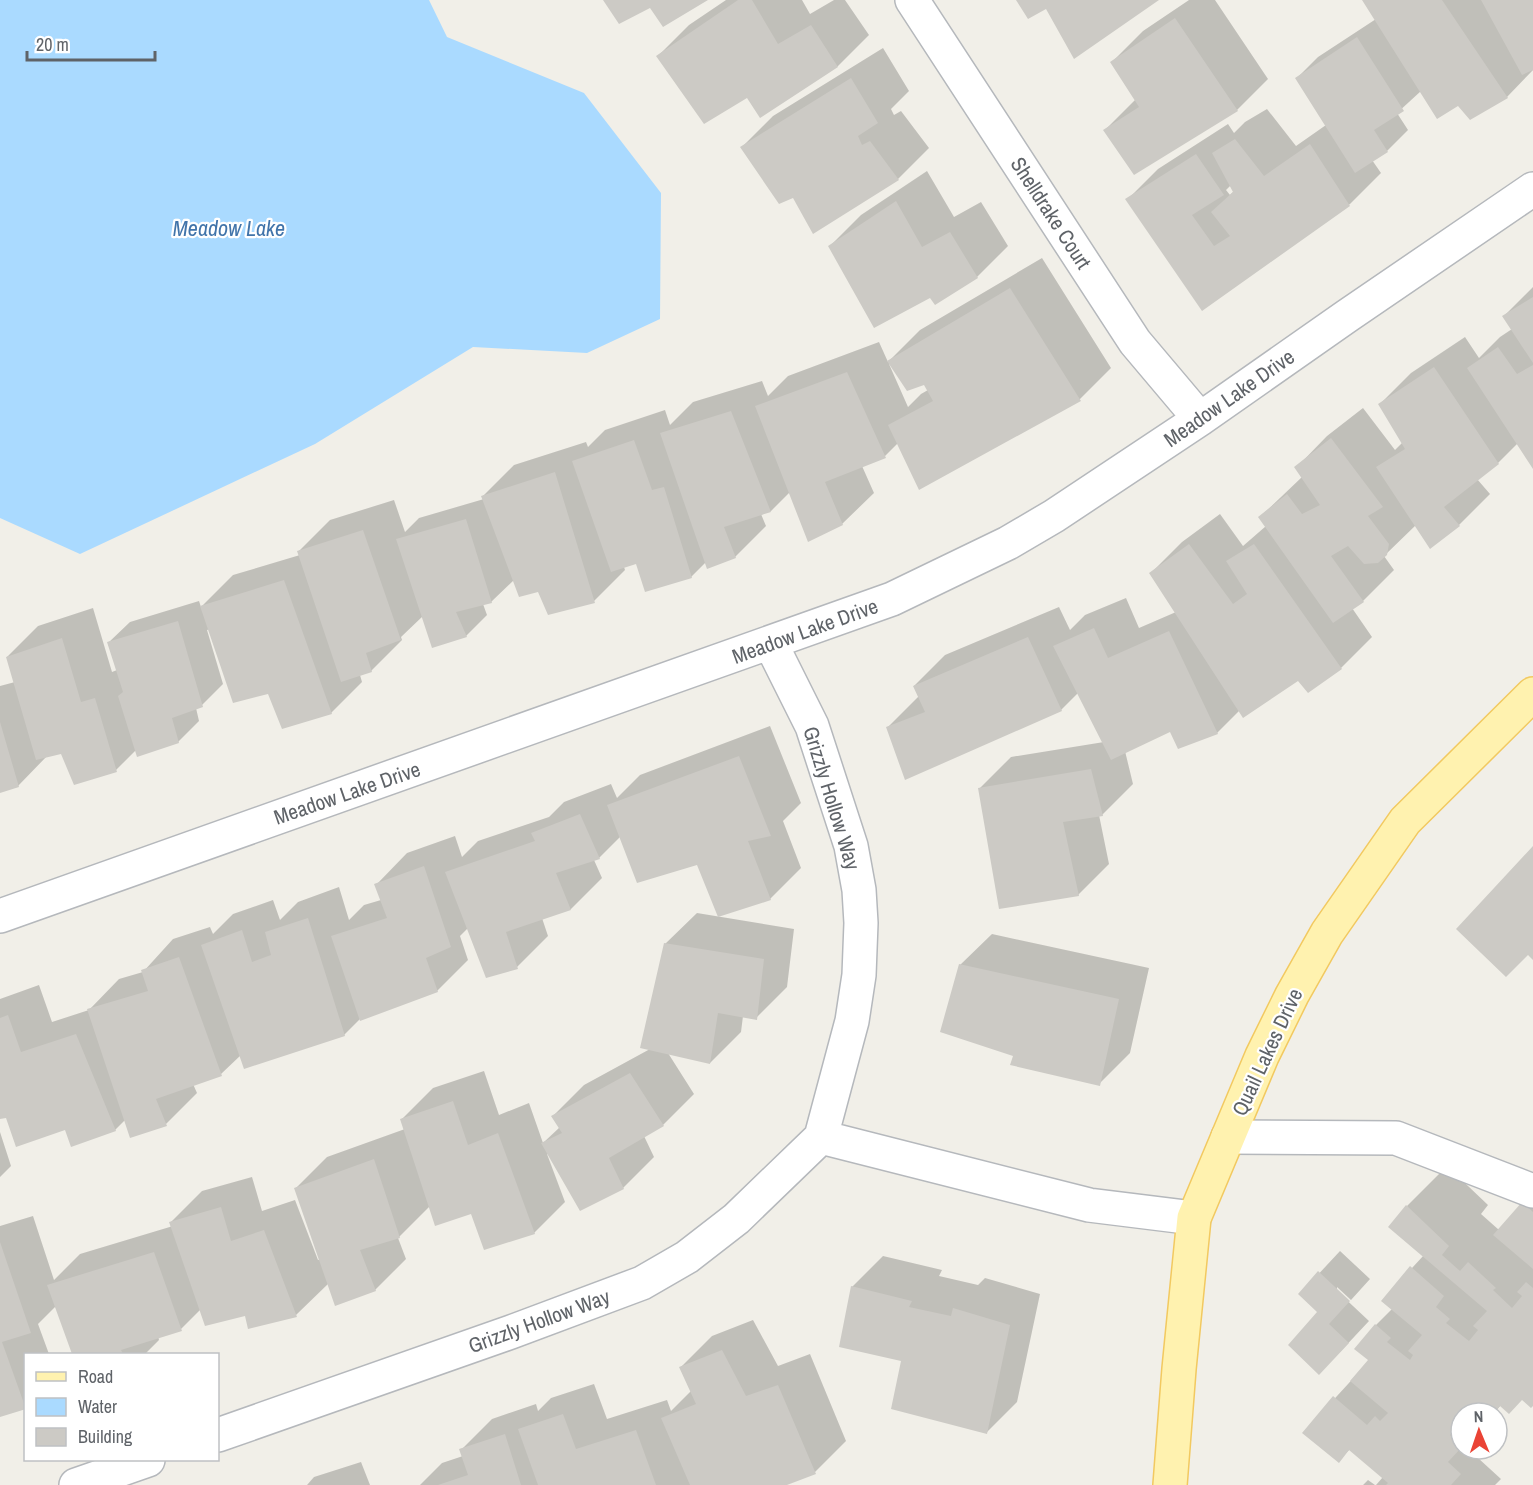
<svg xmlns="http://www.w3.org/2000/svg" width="1533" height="1485" font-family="'Archivo Narrow',sans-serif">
  <rect width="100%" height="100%" fill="#f1efe8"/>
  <path fill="#aadaff" d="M 0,0 L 429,0 L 447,37 L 584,93 L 661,193 L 660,319 L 587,353 L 473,347 L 315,444 L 80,554 L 0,518 Z"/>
  <path fill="#0003" fill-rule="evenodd" d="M 726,0 L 802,0 L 810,14 L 834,0 L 845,0 L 869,35 L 838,66 L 761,115 L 748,96 L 658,56 L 689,25 Z
    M 1189,0 L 1215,0 L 1268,79 L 1237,110 L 1105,130 L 1136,99 L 1112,62 L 1143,31 Z
    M 1364,0 L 1533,0 L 1533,70 L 1507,97 L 1458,104 L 1421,91 L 1397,113 L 1408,130 L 1387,151 L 1372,160 L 1381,173 L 1350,204 L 1203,309 L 1127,200 L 1158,169 L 1228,124 L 1234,133 L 1245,122 L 1267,109 L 1296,146 L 1326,125 L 1297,78 L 1318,57 L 1376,19 ZM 1231,185 L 1234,191 L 1230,195 L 1226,190 Z
    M 883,48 L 909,91 L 891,109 L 894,115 L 901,111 L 929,148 L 898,179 L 814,232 L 793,196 L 742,147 L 773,116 Z
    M 927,171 L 954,217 L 981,202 L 1008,246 L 977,277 L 931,296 L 830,246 L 861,215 Z
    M 1042,258 L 1111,368 L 1080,399 L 920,488 L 898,443 L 885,456 L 862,466 L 874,493 L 842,524 L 790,492 L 771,511 L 761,514 L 766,526 L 735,557 L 706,562 L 691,577 L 637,563 L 624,567 L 625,570 L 594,601 L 539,590 L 514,580 L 491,602 L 483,604 L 487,615 L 466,636 L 423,616 L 401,637 L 402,640 L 371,671 L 360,675 L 362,682 L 331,713 L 269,692 L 210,629 L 207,630 L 223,684 L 202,705 L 196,708 L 199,721 L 178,742 L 136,750 L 116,770 L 62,752 L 48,755 L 18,786 L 0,791 L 0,686 L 15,682 L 7,657 L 38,626 L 93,608 L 112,672 L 117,670 L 108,643 L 130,622 L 199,601 L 201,607 L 233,575 L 300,555 L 299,551 L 330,520 L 394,500 L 405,532 L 419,518 L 484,499 L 483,496 L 514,465 L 586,442 L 588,447 L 605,430 L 665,410 L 670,425 L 693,402 L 762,381 L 768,396 L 788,376 L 879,342 L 888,362 L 920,330 ZM 889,364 L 925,383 L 928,390 L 921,394 L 908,407 Z
    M 1533,287 L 1533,466 L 1518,443 L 1498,463 L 1477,479 L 1490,494 L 1459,525 L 1430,547 L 1416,525 L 1384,556 L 1394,570 L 1363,601 L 1352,608 L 1372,637 L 1341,668 L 1298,679 L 1240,710 L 1217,733 L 1171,730 L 1125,751 L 1133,784 L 1102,815 L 1099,815 L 1109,864 L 1078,895 L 980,788 L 1011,757 L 1104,742 L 1078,693 L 1061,710 L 887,728 L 919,696 L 914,686 L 945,655 L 1059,607 L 1070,630 L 1085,615 L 1126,598 L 1139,628 L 1176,612 L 1151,573 L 1182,542 L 1220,514 L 1243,546 L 1266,526 L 1260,517 L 1302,477 L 1296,468 L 1327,436 L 1363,408 L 1395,450 L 1403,442 L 1380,404 L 1411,373 L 1465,337 L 1479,358 L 1500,337 L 1512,329 L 1504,316 Z
    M 770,726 L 801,803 L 783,821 L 801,868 L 770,899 L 698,863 L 621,836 L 599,858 L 594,860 L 602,878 L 571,909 L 542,918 L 548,936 L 517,967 L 468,928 L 460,936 L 468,960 L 437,991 L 360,1019 L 344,1035 L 241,1055 L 221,1074 L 193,1084 L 197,1093 L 166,1124 L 126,1119 L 115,1130 L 65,1128 L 6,1116 L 0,1118 L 0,999 L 39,985 L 52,1022 L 89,1010 L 119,979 L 143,972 L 173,939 L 210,927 L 213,934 L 233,914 L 273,900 L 280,920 L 298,902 L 339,887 L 349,920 L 364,905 L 381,900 L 376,885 L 407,853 L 455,836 L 462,857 L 478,841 L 549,817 L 564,802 L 611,784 L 617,798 L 640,775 Z
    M 697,913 L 794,929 L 787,987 L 756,1018 L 743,1016 L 741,1032 L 710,1063 L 668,1053 L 694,1094 L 663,1125 L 644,1136 L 654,1157 L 623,1188 L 547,1154 L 565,1202 L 534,1233 L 472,1212 L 430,1206 L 398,1238 L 406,1259 L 375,1290 L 329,1283 L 296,1315 L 246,1314 L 201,1309 L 181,1329 L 158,1336 L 159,1340 L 145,1354 L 74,1354 L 56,1306 L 38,1324 L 49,1354 L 26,1354 L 26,1408 L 0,1416 L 0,1226 L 33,1216 L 54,1280 L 80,1254 L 173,1226 L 171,1222 L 202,1191 L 252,1177 L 262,1211 L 295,1200 L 318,1260 L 321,1259 L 296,1188 L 327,1157 L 405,1129 L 402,1119 L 433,1088 L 484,1071 L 499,1115 L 529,1103 L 543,1143 L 560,1127 L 553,1116 L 584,1085 L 650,1049 L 665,944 Z
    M 992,934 L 1149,968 L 1130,1053 L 1099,1084 L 1015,1055 L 960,965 Z
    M 0,1132 L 11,1166 L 0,1177 Z
    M 1447,1166 L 1488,1205 L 1481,1214 L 1499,1230 L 1533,1193 L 1533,1404 L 1522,1399 L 1501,1405 L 1494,1413 L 1461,1413 L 1461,1449 L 1485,1449 L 1478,1458 L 1501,1479 L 1495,1485 L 1376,1485 L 1383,1477 L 1350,1449 L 1338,1461 L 1304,1432 L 1370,1360 L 1376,1325 L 1393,1308 L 1412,1268 L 1424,1255 L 1407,1206 Z
    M 1340,1251 L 1370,1279 L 1351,1300 L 1337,1287 L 1337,1291 L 1369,1321 L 1340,1352 L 1319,1312 L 1300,1294 Z
    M 883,1256 L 942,1270 L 939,1276 L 978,1285 L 985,1278 L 1040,1294 L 1017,1402 L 986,1433 L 903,1360 L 852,1287 Z
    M 753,1320 L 778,1366 L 810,1354 L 846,1441 L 815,1472 L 783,1485 L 420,1485 L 442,1463 L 463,1456 L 461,1450 L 492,1419 L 536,1404 L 538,1411 L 551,1398 L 594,1384 L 607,1419 L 667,1400 L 671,1411 L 692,1390 L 681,1367 L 712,1336 Z
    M 361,1462 L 370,1485 L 307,1485 L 314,1477 Z
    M 1368,1480 L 1375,1485 L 1363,1485 Z"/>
  <path fill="#cccac5" d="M 603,0 L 708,0 L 663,27 L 650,8 L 619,24 Z
    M 738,0 L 752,0 L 778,44 L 811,25 L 838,67 L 760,118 L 747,98 L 704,124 L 656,56 Z
    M 1016,0 L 1159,0 L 1074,59 L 1046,9 L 1028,19 Z
    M 1362,0 L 1442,0 L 1508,98 L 1470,120 L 1458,106 L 1437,119 Z
    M 1481,0 L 1533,0 L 1533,70 L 1522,75 Z
    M 1175,18 L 1238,111 L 1134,175 L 1103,130 L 1139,107 L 1110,62 Z
    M 1357,37 L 1404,111 L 1374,130 L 1388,152 L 1355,173 L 1295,78 Z
    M 851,78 L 878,123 L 858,136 L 862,145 L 870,141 L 899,180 L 813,234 L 793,198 L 779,204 L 740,147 Z
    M 1235,139 L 1264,176 L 1310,144 L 1350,206 L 1202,311 L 1125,199 L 1196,154 L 1224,195 L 1192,215 L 1214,246 L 1230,236 L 1211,212 L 1233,192 L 1212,153 Z
    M 896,201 L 922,247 L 950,232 L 978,278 L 935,305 L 930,298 L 874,328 L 828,246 Z
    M 1010,288 L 1081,401 L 919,490 L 888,425 L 933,401 L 924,385 L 907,391 L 887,361 Z
    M 1533,297 L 1533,363 L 1502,316 Z
    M 1498,347 L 1517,374 L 1533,365 L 1533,469 L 1467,368 Z
    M 1434,367 L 1499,464 L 1444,507 L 1460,526 L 1430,549 L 1376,467 L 1405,449 L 1378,404 Z
    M 847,372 L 886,458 L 825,482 L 843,525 L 808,542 L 755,406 Z
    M 731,411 L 771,512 L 724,527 L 736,558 L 707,569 L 660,433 Z
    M 1331,438 L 1383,507 L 1368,516 L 1389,544 L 1387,555 L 1378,563 L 1364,564 L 1348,546 L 1331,556 L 1364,602 L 1333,623 L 1258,517 L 1287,494 L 1302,514 L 1320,505 L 1294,467 Z
    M 634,440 L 652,490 L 664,487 L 692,578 L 645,592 L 636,564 L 611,572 L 572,461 Z
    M 555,472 L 595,603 L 548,615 L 538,592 L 519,597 L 481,496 Z
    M 466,519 L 492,603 L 456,612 L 467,637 L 432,648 L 396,539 Z
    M 363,530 L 401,640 L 366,653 L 372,672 L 341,682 L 297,551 Z
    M 1189,544 L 1233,604 L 1247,594 L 1226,561 L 1254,544 L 1342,669 L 1308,693 L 1298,681 L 1243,718 L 1149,573 Z
    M 284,580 L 332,714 L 282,729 L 268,694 L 233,703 L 200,606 Z
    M 178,621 L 203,707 L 172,718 L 179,743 L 137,757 L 118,696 L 123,692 L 107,642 Z
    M 1094,628 L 1108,658 L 1169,631 L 1218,734 L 1178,749 L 1170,732 L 1111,760 L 1053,646 Z
    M 1028,637 L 1062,711 L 905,780 L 886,727 L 925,712 L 913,686 Z
    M 62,638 L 81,702 L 95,698 L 117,772 L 74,785 L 61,754 L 36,760 L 6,657 Z
    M 0,722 L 19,787 L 0,793 Z
    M 739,756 L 771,836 L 748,841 L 771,900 L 718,917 L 697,865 L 637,883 L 607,805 Z
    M 1091,769 L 1103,816 L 1063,822 L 1079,896 L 999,909 L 978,788 Z
    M 580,814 L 600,859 L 556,873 L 571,910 L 506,932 L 518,969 L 486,978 L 445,872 L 535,841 L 531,833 Z
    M 1533,846 L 1533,960 L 1528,955 L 1506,977 L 1456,929 Z
    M 424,866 L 451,947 L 426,958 L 438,992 L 360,1021 L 331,936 L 387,918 L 374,884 Z
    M 308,918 L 345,1036 L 244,1069 L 201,945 L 242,930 L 252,962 L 271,955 L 265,932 Z
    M 664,943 L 764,959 L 757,1020 L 718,1013 L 710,1064 L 640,1048 Z
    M 179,957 L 222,1076 L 156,1099 L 167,1126 L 130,1138 L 87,1009 L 148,991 L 141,970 Z
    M 959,964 L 1119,999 L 1100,1086 L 1010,1065 L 1013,1056 L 940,1032 Z
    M 8,1015 L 21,1052 L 76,1034 L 116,1131 L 71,1147 L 65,1130 L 16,1147 L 6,1118 L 0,1119 L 0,1018 Z
    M 630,1073 L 664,1126 L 609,1158 L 624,1189 L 580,1211 L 541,1143 L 562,1133 L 551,1116 Z
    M 453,1101 L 468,1145 L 498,1133 L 535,1234 L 484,1250 L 471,1214 L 435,1226 L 400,1119 Z
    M 374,1159 L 400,1238 L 360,1250 L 376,1291 L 335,1306 L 294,1188 Z
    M 1522,1202 L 1533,1212 L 1533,1269 L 1493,1235 Z
    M 1406,1205 L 1449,1246 L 1442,1255 L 1460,1271 L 1468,1262 L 1496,1288 L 1493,1290 L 1512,1308 L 1522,1296 L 1517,1292 L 1526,1282 L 1533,1288 L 1533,1406 L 1531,1408 L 1522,1400 L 1509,1414 L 1500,1406 L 1494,1413 L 1461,1413 L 1461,1422 L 1450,1435 L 1461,1448 L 1448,1462 L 1461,1474 L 1451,1485 L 1386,1485 L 1388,1483 L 1349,1450 L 1339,1463 L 1302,1433 L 1333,1396 L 1367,1425 L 1375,1416 L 1380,1421 L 1388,1413 L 1350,1381 L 1368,1360 L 1354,1349 L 1375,1324 L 1391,1338 L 1387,1342 L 1410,1360 L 1413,1355 L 1408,1351 L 1422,1335 L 1381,1301 L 1410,1266 L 1444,1296 L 1436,1307 L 1450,1319 L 1446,1323 L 1469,1341 L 1478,1330 L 1473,1326 L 1487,1311 L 1388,1227 Z
    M 221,1207 L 231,1241 L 264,1230 L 297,1317 L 248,1329 L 245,1316 L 205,1326 L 169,1222 Z
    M 0,1242 L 31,1333 L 2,1342 L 26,1409 L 0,1417 Z
    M 154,1252 L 182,1331 L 121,1350 L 123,1354 L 72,1354 L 47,1285 Z
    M 1318,1271 L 1350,1301 L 1329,1324 L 1349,1343 L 1319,1375 L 1288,1345 L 1317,1312 L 1298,1294 Z
    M 851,1286 L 912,1301 L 909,1307 L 951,1316 L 953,1308 L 1010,1325 L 987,1434 L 891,1409 L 901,1361 L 839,1347 Z
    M 722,1350 L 746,1396 L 778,1385 L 816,1474 L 787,1485 L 690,1485 L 661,1418 L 696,1404 L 679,1367 Z
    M 563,1414 L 576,1449 L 636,1430 L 656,1485 L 538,1485 L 518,1429 Z
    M 505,1434 L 521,1485 L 438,1485 L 468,1475 L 459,1449 Z"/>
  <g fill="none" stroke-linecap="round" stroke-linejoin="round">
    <g stroke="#b5b8bc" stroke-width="36">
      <path id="minor" d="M 912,0 L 1135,342 L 1200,419
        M 0,916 L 892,599 L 1008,543 L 1054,516 L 1200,419 L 1347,316 L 1533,189
        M 821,1137 L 1089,1205 L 1194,1218
        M 1228,1137 L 1396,1138 L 1533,1191
        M 218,1435 L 511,1332 L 642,1283 L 687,1257 L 736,1219 L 821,1137 L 852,1021 L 859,975 L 861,923 L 859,890 L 851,846 L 812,726 L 771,644
        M 76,1485 L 148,1460"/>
    </g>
    <g stroke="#f2c960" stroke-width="36">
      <path id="major" d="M 1170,1485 L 1179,1369 L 1194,1218 L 1262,1056 L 1292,995 L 1327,933 L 1405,821 L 1533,694"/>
    </g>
    <use href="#minor" stroke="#fff" stroke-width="33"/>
    <use href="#major" stroke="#fff2af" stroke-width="33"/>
  </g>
  <g text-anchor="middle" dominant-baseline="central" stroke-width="4.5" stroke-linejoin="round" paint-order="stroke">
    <g font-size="21" fill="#5f6368" stroke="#fff">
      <text transform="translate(1051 213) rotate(57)">Shelldrake Court</text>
      <text transform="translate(1229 398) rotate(-35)">Meadow Lake Drive</text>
      <text transform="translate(805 631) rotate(-20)">Meadow Lake Drive</text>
      <text transform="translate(347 793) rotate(-19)">Meadow Lake Drive</text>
      <text transform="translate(832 798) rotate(73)">Grizzly Hollow Way</text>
      <text transform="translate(1267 1052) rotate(-65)">Quail Lakes Drive</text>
      <text transform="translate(539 1321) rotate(-20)">Grizzly Hollow Way</text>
    </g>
    <g font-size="22" font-style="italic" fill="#4174aa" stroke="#fff">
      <text x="229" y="228">Meadow Lake</text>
    </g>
  </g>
  <rect x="24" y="1353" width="195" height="108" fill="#ffffff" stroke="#bfc1c3" stroke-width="1.5"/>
  <rect x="36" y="1372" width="30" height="9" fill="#fff2af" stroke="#bfc1c3" stroke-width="1.5"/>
  <text x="78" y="1383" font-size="18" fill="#5f6368">Road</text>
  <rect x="36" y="1398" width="30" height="18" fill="#aadaff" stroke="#bfc1c3" stroke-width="1.5"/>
  <text x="78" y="1413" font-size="18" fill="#5f6368">Water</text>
  <rect x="36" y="1428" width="30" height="18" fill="#cccac5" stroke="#bfc1c3" stroke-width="1.5"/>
  <text x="78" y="1443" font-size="18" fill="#5f6368">Building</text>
  <g transform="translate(1479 1431) rotate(358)"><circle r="28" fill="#ffffff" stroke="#bfc1c3" stroke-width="1.5"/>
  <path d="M0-4.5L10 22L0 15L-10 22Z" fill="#ea4335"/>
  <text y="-9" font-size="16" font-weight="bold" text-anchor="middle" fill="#5f6368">N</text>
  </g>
  <path d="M27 51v9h128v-9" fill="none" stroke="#5f6368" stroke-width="3"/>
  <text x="36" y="51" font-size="18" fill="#5f6368" stroke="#ffffff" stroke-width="4.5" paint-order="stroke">20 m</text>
</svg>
